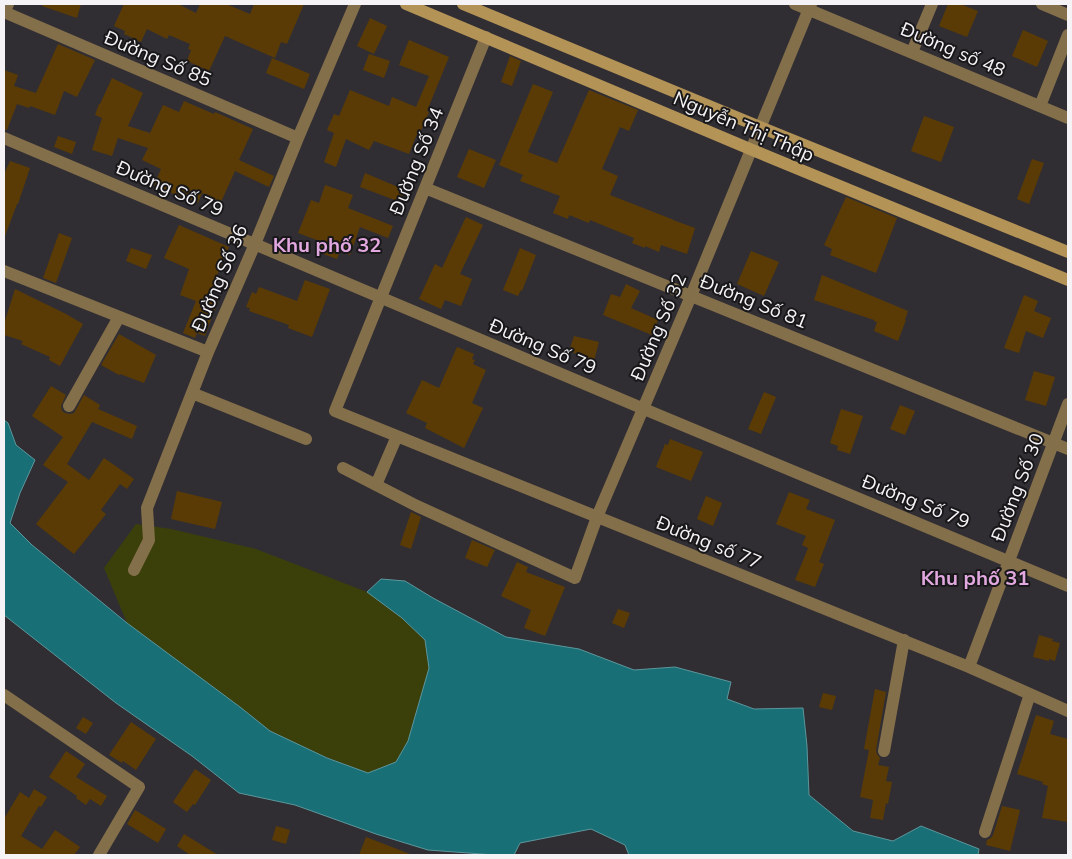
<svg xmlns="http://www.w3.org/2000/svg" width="1072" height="859" font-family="Mulish,sans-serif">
  <rect width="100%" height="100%" fill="#312e33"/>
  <path fill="#3b400b" d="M 136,524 L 171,529 L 256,549 L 367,592 L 402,618 L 425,640 L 429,668 L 408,741 L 396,762 L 368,773 L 321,755 L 270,731 L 240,707 L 127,623 L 104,568 Z"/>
  <path fill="#196f76" stroke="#5b979c" d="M 4,420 L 8,423 L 16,445 L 35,460 L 20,493 L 10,523 L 32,545 L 127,623 L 240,707 L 270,731 L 327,758 L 368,773 L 396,762 L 408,741 L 429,668 L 425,640 L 402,618 L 367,592 L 381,579 L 405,581 L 433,598 L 506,637 L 579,649 L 634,670 L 675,667 L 731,682 L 727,699 L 754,709 L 803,708 L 807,746 L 809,795 L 853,831 L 893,841 L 921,826 L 979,849 L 978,855 L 629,855 L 625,845 L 591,829 L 520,843 L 514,855 L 495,855 L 428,850 L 376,834 L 295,805 L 239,793 L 192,756 L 116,703 L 4,615 Z"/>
  <path fill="#5a3b05" d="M 43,4 L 81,4 L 77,18 L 42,6 Z
    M 124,4 L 178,4 L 196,13 L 200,4 L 226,4 L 250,14 L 254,4 L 304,4 L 287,44 L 281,42 L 275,58 L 225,36 L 209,71 L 187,61 L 191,50 L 188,49 L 190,44 L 169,35 L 167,39 L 147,29 L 141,42 L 124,34 L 125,31 L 114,26 Z
    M 948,4 L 960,4 L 978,11 L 967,37 L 939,26 Z
    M 370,18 L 387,26 L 374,54 L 357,46 Z
    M 1023,30 L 1048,41 L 1037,67 L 1012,56 Z
    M 409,40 L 449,57 L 427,111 L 429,112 L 419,135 L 417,134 L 409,154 L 374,141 L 369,150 L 346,139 L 336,167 L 324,162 L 334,133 L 327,130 L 334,114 L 339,116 L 350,90 L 389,106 L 392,97 L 416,107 L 429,76 L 399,65 Z
    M 58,44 L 95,60 L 77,97 L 64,91 L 55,115 L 30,106 L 29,108 L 17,104 L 7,130 L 4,130 L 4,70 L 18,75 L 14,86 L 36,93 Z
    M 369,54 L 390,61 L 384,78 L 363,70 Z
    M 510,56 L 521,61 L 512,86 L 501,82 Z
    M 272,58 L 310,74 L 304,89 L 266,73 Z
    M 112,78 L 143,93 L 128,126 L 150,133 L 163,105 L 179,112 L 184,101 L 214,114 L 215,112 L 253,129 L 239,160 L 274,176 L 269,187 L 235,171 L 221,202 L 202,193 L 198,203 L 188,198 L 187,200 L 154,185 L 161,169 L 142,160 L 148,148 L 118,138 L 112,156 L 92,150 L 102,118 L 95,115 L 99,104 L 100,104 Z
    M 533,84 L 553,92 L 528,152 L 557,163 L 589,90 L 638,110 L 629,131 L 620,127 L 602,169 L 618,176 L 610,195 L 674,220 L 673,220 L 695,228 L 687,254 L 661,245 L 659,252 L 645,246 L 645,248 L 632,243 L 634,238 L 590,220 L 589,223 L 569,215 L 568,219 L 553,213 L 560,196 L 520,181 L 523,175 L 499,165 Z
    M 924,116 L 954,127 L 941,162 L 911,151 Z
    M 58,136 L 76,142 L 72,154 L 54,147 Z
    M 469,149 L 496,160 L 484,188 L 457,177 Z
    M 1032,159 L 1044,163 L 1029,204 L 1017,199 Z
    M 10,161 L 30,168 L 18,204 L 17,204 L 5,236 L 4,236 L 4,174 Z
    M 365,173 L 405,190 L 400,202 L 360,187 Z
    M 325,185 L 353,195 L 348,208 L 393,226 L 388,238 L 360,227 L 350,255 L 340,251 L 337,259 L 318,252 L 322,242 L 298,233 L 311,200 L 319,203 Z
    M 846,197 L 897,218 L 876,273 L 830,255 L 832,249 L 824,245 Z
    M 466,217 L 483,225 L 460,274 L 472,279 L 461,306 L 445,300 L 441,309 L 419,299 L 435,264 L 442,268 Z
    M 179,225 L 229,247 L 208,297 L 218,301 L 205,336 L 197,333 L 195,338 L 183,333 L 196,301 L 180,295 L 189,269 L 164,258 Z
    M 59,233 L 72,238 L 56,283 L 43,278 Z
    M 131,248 L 152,255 L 146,269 L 126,261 Z
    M 520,248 L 536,255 L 522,291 L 521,290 L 518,296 L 503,290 Z
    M 751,251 L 779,262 L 764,296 L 737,284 Z
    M 822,275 L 908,311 L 905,320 L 906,320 L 898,341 L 874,331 L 877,322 L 874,321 L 874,320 L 814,300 Z
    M 305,280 L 330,289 L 312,337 L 288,328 L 289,325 L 249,311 L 250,308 L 246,307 L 252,292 L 256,294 L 259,287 L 297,301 Z
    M 626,284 L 640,291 L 631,308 L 658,320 L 652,335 L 603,315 L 611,294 L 620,297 Z
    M 15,289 L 66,314 L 83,324 L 60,366 L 49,360 L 50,357 L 21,344 L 23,341 L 4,335 L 4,324 Z
    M 1024,295 L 1038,301 L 1034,311 L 1051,318 L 1043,338 L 1026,331 L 1019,353 L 1004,348 Z
    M 119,334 L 156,355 L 144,383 L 120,374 L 119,375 L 101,365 Z
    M 574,336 L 599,342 L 594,361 L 582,358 L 583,356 L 569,351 Z
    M 457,347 L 474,354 L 472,359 L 475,360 L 473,364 L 486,370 L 472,403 L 483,408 L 464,448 L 425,428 L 427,423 L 406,413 L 422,380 L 439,388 Z
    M 1034,371 L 1055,377 L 1046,406 L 1025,400 Z
    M 51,386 L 66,395 L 61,406 L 62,411 L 65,413 L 70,414 L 74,413 L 84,395 L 100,405 L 98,409 L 137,426 L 132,439 L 92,422 L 67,464 L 89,480 L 104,458 L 134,479 L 127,489 L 120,484 L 101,510 L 106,514 L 74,554 L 36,524 L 68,482 L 43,465 L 63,437 L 32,416 Z
    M 764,392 L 776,397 L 761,434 L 748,429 Z
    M 900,405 L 915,411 L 905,435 L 890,429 Z
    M 841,409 L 863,416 L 850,454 L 837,450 L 838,446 L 830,443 Z
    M 670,439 L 703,452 L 691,481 L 656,467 L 665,444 L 668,445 Z
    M 177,491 L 222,502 L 215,529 L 171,519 Z
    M 789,492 L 810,500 L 806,509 L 835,520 L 819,562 L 824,564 L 815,587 L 795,580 L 808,548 L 802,545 L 806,536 L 776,524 Z
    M 706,496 L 722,503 L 713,526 L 697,519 Z
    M 411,512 L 421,517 L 411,549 L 400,545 Z
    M 472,540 L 495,550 L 487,567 L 465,558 Z
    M 517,562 L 528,567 L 526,572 L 565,587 L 545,636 L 524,628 L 531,610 L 501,596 Z
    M 618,609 L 630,613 L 624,628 L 612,623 Z
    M 1039,635 L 1053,639 L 1052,641 L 1060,643 L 1055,661 L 1049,659 L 1049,661 L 1033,657 Z
    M 875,689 L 886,692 L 876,750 L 877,754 L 880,758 L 878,765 L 889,767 L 886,781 L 892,782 L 888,804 L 886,803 L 883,820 L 870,818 L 873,800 L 860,797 L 869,750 L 864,749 Z
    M 823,693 L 836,696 L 832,710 L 819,707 Z
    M 1036,715 L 1054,721 L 1050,734 L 1068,739 L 1068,822 L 1042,818 L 1048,786 L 1042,784 L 1043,782 L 1017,774 Z
    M 83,717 L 93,723 L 86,734 L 76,728 Z
    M 131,722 L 156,739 L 136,770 L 123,761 L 122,763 L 109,755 Z
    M 66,751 L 85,764 L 76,777 L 107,796 L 101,806 L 90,799 L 86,805 L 76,798 L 77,796 L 49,777 Z
    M 195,769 L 211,780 L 195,805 L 193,804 L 187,812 L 173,802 Z
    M 34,789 L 47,797 L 41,807 L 39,806 L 21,836 L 42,849 L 55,830 L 80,847 L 74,855 L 4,855 L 4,819 L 20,792 L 29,798 Z
    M 1002,806 L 1020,810 L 1010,851 L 986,845 L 987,840 L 991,838 L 993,835 Z
    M 135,810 L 166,829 L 158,843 L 127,824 Z
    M 276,826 L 290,830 L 286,844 L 272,840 Z
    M 184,834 L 218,855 L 190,855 L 177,846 Z
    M 366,837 L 410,854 L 410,855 L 359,855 Z"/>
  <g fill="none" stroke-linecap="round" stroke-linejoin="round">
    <path stroke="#846f4b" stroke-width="12" d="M 795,4 L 1068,118
      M 1042,4 L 1068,15
      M 4,12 L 298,138
      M 486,37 L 335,411 L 969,667 L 1068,711
      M 912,52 L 932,4
      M 1040,106 L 1068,35
      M 4,138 L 644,409 L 1068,586
      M 425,188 L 1068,449
      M 4,271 L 208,352
      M 192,393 L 306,439
      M 69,406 L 119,317
      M 343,468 L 417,506 L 575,578 L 597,517 L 691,296 L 811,4
      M 376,485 L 397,436
      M 134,570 L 149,540 L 147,508 L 208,352 L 255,244 L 298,138 L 355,4
      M 969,667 L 1068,404
      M 4,695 L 139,787 L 99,855
      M 884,751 L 904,640
      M 985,832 L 1030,694"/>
    <path stroke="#846f4b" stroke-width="12" d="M 4,13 L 8,4"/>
    <path stroke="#b49357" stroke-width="12" d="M 406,4 L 750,149 L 1068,280
      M 463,4 L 760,127 L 1068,252"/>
  </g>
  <g text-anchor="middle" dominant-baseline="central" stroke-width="4" stroke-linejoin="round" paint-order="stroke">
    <g font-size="19" fill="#f5f3f6" stroke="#181719">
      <text transform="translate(953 49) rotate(23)">Đường số 48</text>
      <text transform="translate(158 58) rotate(23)">Đường Số 85</text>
      <text transform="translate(744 126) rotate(23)">Nguyễn Thị Thập</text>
      <text transform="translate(416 161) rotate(-68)">Đường Số 34</text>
      <text transform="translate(170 188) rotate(23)">Đường Số 79</text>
      <text transform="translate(219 278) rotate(-67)">Đường Số 36</text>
      <text transform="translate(754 301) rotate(22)">Đường Số 81</text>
      <text transform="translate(658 327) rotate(-67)">Đường Số 32</text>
      <text transform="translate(543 346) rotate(23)">Đường Số 79</text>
      <text transform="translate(1017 487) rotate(-69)">Đường Số 30</text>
      <text transform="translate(916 501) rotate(22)">Đường Số 79</text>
      <text transform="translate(709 542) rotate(22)">Đường số 77</text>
    </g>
    <g font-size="20" font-weight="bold" fill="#e2a8e0" stroke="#181719">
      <text x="327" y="244">Khu phố 32</text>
      <text x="975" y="577">Khu phố 31</text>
    </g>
  </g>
  <rect width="1072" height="859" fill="none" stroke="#f5f3f6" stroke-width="10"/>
</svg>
